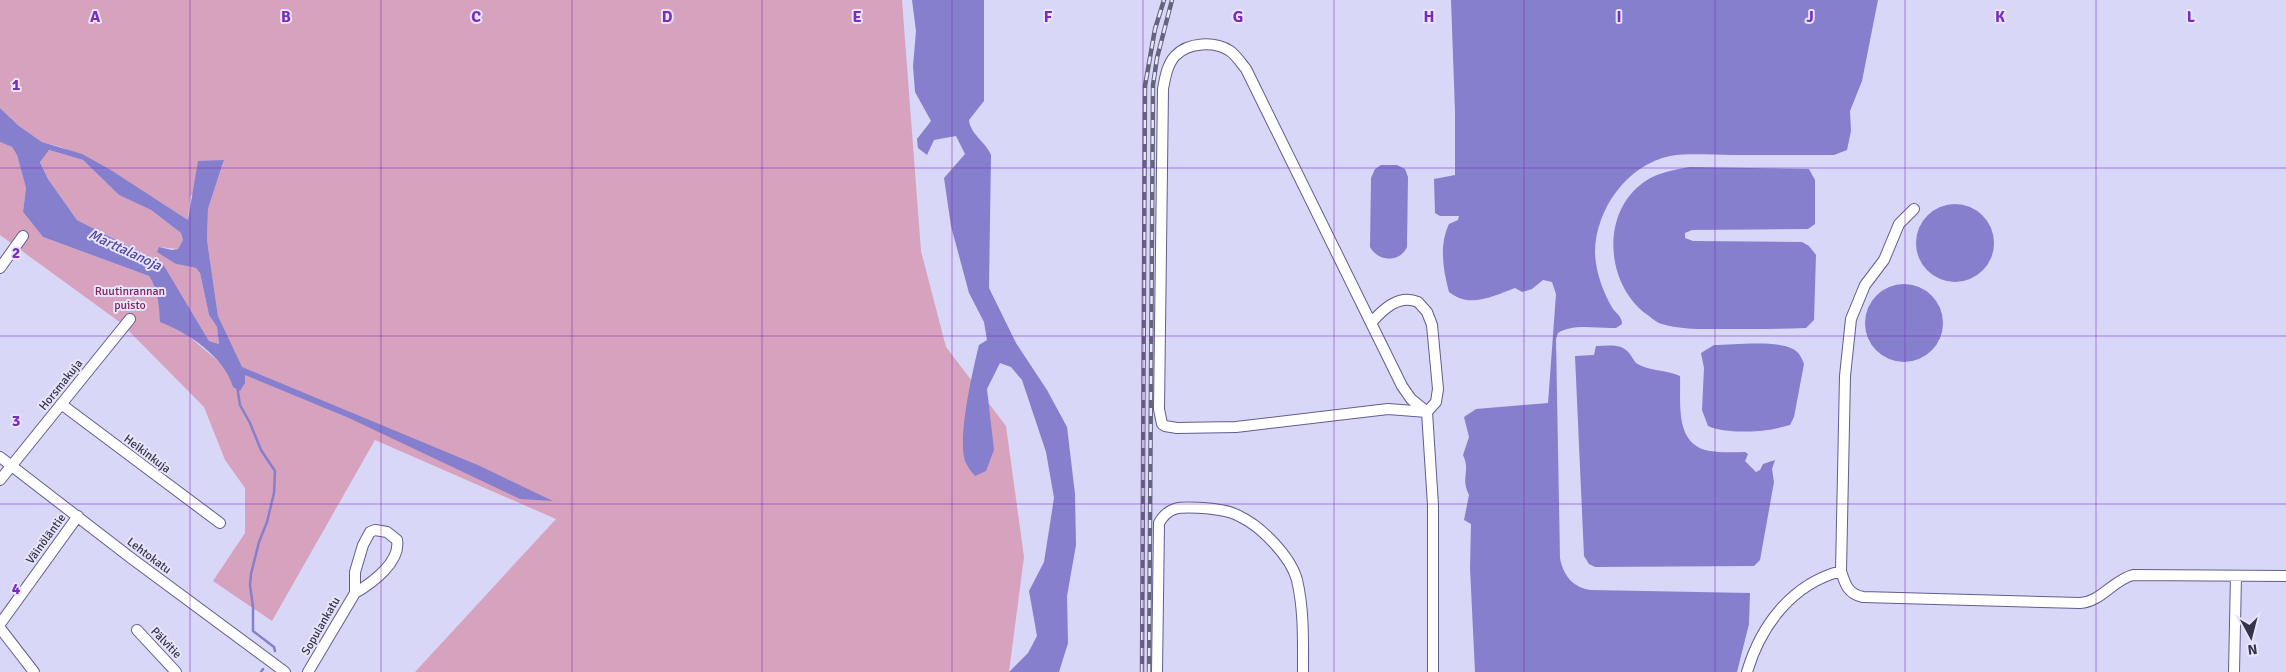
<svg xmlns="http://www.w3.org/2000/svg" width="2286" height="672" font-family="Signika,sans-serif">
  <rect width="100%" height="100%" fill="#d8d7f7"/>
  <path fill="#d7a2bd" d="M 0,0 L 902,0 L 921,251 L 946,347 L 1006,426 L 1024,557 L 1009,672 L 415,672 L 556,519 L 375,440 L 272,621 L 213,581 L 245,533 L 245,488 L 225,460 L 204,407 L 121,323 L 0,235 L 0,142 L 12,147 L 17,155 L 26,188 L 23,212 L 43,237 L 149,276 C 158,290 159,306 161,322 L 180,329 L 218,361 L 230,375 L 233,386 L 241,367 L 218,316 L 207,240 L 208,209 L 224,161 L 190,197 L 188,220 L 111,170 L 61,147 L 42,142 L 19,126 L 0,108 Z
    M 49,150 L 83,160 L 119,195 L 151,210 L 181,233 L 183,240 L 178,249 L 159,247 L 176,264 L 196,268 L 200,273 L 209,315 L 217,327 L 219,344 L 209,341 L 163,264 L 77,220 L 48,179 L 40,161 Z"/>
  <path fill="#867fcd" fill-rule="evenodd" d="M 912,0 L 984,0 L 984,101 L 969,120 C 970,134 986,142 991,155 L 989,288 L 1016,343 L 1047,390 L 1067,427 L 1075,494 L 1076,545 L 1067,596 L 1068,643 L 1059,672 L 1009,672 L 1028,653 L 1037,636 L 1029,591 L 1044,562 L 1054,498 L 1046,452 L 1022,380 L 1011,367 L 1000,363 L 987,389 L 994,450 L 986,471 L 975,476 C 972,472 968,468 966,463 C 956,443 973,369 979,345 L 987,340 L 984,322 L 969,293 L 951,226 L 944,178 L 965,154 L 956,136 L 934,140 L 927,155 L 918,148 L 917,139 L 931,121 L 915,92 L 913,66 L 916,31 Z
    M 1451,0 L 1878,0 L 1862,81 L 1850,111 L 1851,131 L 1847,150 L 1834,155 C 1799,155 1765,155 1731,155 C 1711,155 1690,153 1670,156 C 1627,165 1596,209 1595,251 C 1595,270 1603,293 1613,309 C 1617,314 1622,317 1622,324 L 1616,328 C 1598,329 1574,323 1558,333 L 1556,339 L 1560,558 C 1563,575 1573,588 1591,590 L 1750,593 L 1749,624 L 1737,672 L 1475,672 L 1470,568 L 1471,524 L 1464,520 L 1469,495 C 1460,477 1471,472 1463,455 L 1469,437 L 1464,417 L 1476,409 L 1548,403 L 1556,294 L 1552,282 L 1543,280 L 1532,289 L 1522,292 L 1515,288 C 1493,296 1470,309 1449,292 C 1443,270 1439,245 1449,224 L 1458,220 L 1459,216 L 1440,216 L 1435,213 L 1434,179 L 1455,175 L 1455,112 Z
    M 0,108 L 19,126 L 42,142 L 82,154 L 111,170 L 188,220 L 198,161 L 224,160 L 208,209 L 207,240 L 218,316 L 242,367 L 480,466 L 553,501 L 520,499 L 349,418 L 245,375 L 245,383 L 240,391 L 233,387 C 224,357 189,333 160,322 C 159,306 158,290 149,276 L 43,237 L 23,212 L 26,188 L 17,155 L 12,147 L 0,142 ZM 49,150 L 83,160 L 119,195 L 151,210 L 181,233 L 183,240 L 178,249 L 172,250 L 159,247 L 157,252 L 176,264 L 196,268 L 200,273 L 209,315 L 217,327 L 219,344 L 209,341 L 163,264 L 77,220 L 48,179 L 40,162 Z
    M 1381,165 L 1397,165 L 1405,169 L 1408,177 L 1407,247 C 1400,263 1378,262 1370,247 L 1371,178 L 1375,169 Z
    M 1690,167 L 1809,169 L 1815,180 L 1815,224 L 1808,229 L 1692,230 L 1685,233 L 1685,238 L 1693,241 L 1802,242 L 1809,246 L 1816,255 L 1814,320 L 1806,328 C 1779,329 1752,329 1726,329 C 1705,329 1682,330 1662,324 C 1657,323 1653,319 1649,316 C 1606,287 1599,214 1644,182 C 1659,172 1673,170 1690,167 Z
    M1916 243a39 39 0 1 1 78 0a39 39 0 1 1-78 0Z
    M1865 323a39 39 0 1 1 78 0a39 39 0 1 1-78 0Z
    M 1714,345 C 1734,345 1781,339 1796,351 C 1800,354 1802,359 1804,364 L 1794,417 L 1790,425 C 1768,432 1728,435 1708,426 L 1702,410 L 1704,368 L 1701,353 Z
    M 1596,346 C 1608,346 1621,343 1629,353 C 1632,356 1633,360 1636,363 C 1647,371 1667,370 1680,376 C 1681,403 1674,445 1710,451 C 1721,453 1734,452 1745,452 L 1748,454 L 1745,461 L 1756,472 L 1760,470 L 1763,464 L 1775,460 L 1772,469 L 1774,482 L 1760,560 L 1754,566 L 1595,567 L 1589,564 L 1584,556 L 1575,356 L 1594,355 Z"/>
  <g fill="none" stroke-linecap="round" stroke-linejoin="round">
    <path stroke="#867fcd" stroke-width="2.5" d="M 237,386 L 240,405 L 250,423 L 261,450 L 275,471 L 274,493 L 267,522 L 259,542 L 251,574 L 250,585 L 253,607 L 253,631 L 274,647 L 275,651
      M 261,672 L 263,669"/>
    <g stroke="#625e8d" stroke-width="12">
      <path id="minor" d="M 0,268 L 23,236
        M 1371,323 C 1383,309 1399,294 1418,302 L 1427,312 L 1432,325 L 1438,389 L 1436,402 L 1427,412 L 1388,409 L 1236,427 L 1177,428 L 1165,426 L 1162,424 L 1159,409 L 1163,89 C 1165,78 1167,65 1175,56 C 1188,42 1215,41 1230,51 C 1236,55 1241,63 1246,69 L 1402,386 L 1411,399 L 1427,412 L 1433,505 L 1433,672
        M 61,404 L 220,523
        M 0,457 L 131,558 L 285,672
        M 0,480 L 130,319
        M 1841,571 L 1845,376 L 1851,319 L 1865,285 L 1884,260 L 1899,224 L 1914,209
        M 0,624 L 78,516
        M 0,628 L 34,672
        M 137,630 L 176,672
        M 308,672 L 355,593 L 355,572 L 363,545 L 370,532 L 375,530 L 387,532 L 397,540 C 401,562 372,583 355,593
        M 1157,672 L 1159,523 C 1169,505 1182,507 1202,508 C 1214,509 1228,510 1239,516 C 1261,526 1291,557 1297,580 C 1304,610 1303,641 1303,672
        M 1747,672 C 1761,625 1792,584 1841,571 C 1845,584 1848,594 1863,597 L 2080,603 C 2101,602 2113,580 2133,575 L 2286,576
        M 2234,672 L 2236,576"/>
    </g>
    <use href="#minor" stroke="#fff" stroke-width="10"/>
    <g stroke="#65647c" stroke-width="4.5">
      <path id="rail" d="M 1142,672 L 1145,86 L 1155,29 L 1164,0
        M 1149,672 L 1153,85 L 1157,58 L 1172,0"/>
    </g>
    <use href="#rail" stroke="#e6e5fb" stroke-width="2.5" stroke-dasharray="8" stroke-linecap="butt"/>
  </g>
  <path fill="none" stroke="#7b2cbf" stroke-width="1" stroke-opacity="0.55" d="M 190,0 L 190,672M 381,0 L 381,672M 572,0 L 572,672M 762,0 L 762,672M 952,0 L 952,672M 1143,0 L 1143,672M 1334,0 L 1334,672M 1524,0 L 1524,672M 1715,0 L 1715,672M 1905,0 L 1905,672M 2096,0 L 2096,672M 0,168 L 2286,168M 0,336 L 2286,336M 0,504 L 2286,504"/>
  <g text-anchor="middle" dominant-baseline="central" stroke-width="4" stroke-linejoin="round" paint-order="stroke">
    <g font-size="12" fill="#852460" stroke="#e6e5fb">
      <text x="130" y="291">Ruutinrannan<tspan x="130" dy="14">puisto</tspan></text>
    </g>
    <g font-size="12" fill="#353449" stroke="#e6e5fb">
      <text transform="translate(61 385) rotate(-51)">Horsmakuja</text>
      <text transform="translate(147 454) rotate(37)">Heikinkuja</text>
      <text transform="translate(46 539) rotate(-54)">Väinöläntie</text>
      <text transform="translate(149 556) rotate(37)">Lehtokatu</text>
      <text transform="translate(321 626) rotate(-60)">Sopulankatu</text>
      <text transform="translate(166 643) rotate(46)">Pälvitie</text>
    </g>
    <g font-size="14" font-style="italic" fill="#51419e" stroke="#e6e5fb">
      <text transform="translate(125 250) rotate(25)">Marttalanoja</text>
    </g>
  </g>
  <g font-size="16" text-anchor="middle" font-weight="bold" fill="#7b2cbf" stroke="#e6e5fb" stroke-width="4" stroke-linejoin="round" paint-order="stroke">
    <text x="95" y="22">A</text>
    <text x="286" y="22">B</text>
    <text x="476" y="22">C</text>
    <text x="667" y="22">D</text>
    <text x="857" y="22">E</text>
    <text x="1048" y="22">F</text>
    <text x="1238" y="22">G</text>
    <text x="1429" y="22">H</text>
    <text x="1619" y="22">I</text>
    <text x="1810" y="22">J</text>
    <text x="2000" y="22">K</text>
    <text x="2191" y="22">L</text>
    <text x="16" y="90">1</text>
    <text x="16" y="258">2</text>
    <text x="16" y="426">3</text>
    <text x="16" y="594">4</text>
  </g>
  <g transform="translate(2251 637) rotate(173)" stroke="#e6e5fb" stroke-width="4" paint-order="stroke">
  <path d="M0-4L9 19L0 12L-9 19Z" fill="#353449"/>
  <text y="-8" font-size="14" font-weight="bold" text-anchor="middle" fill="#353449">N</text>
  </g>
</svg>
